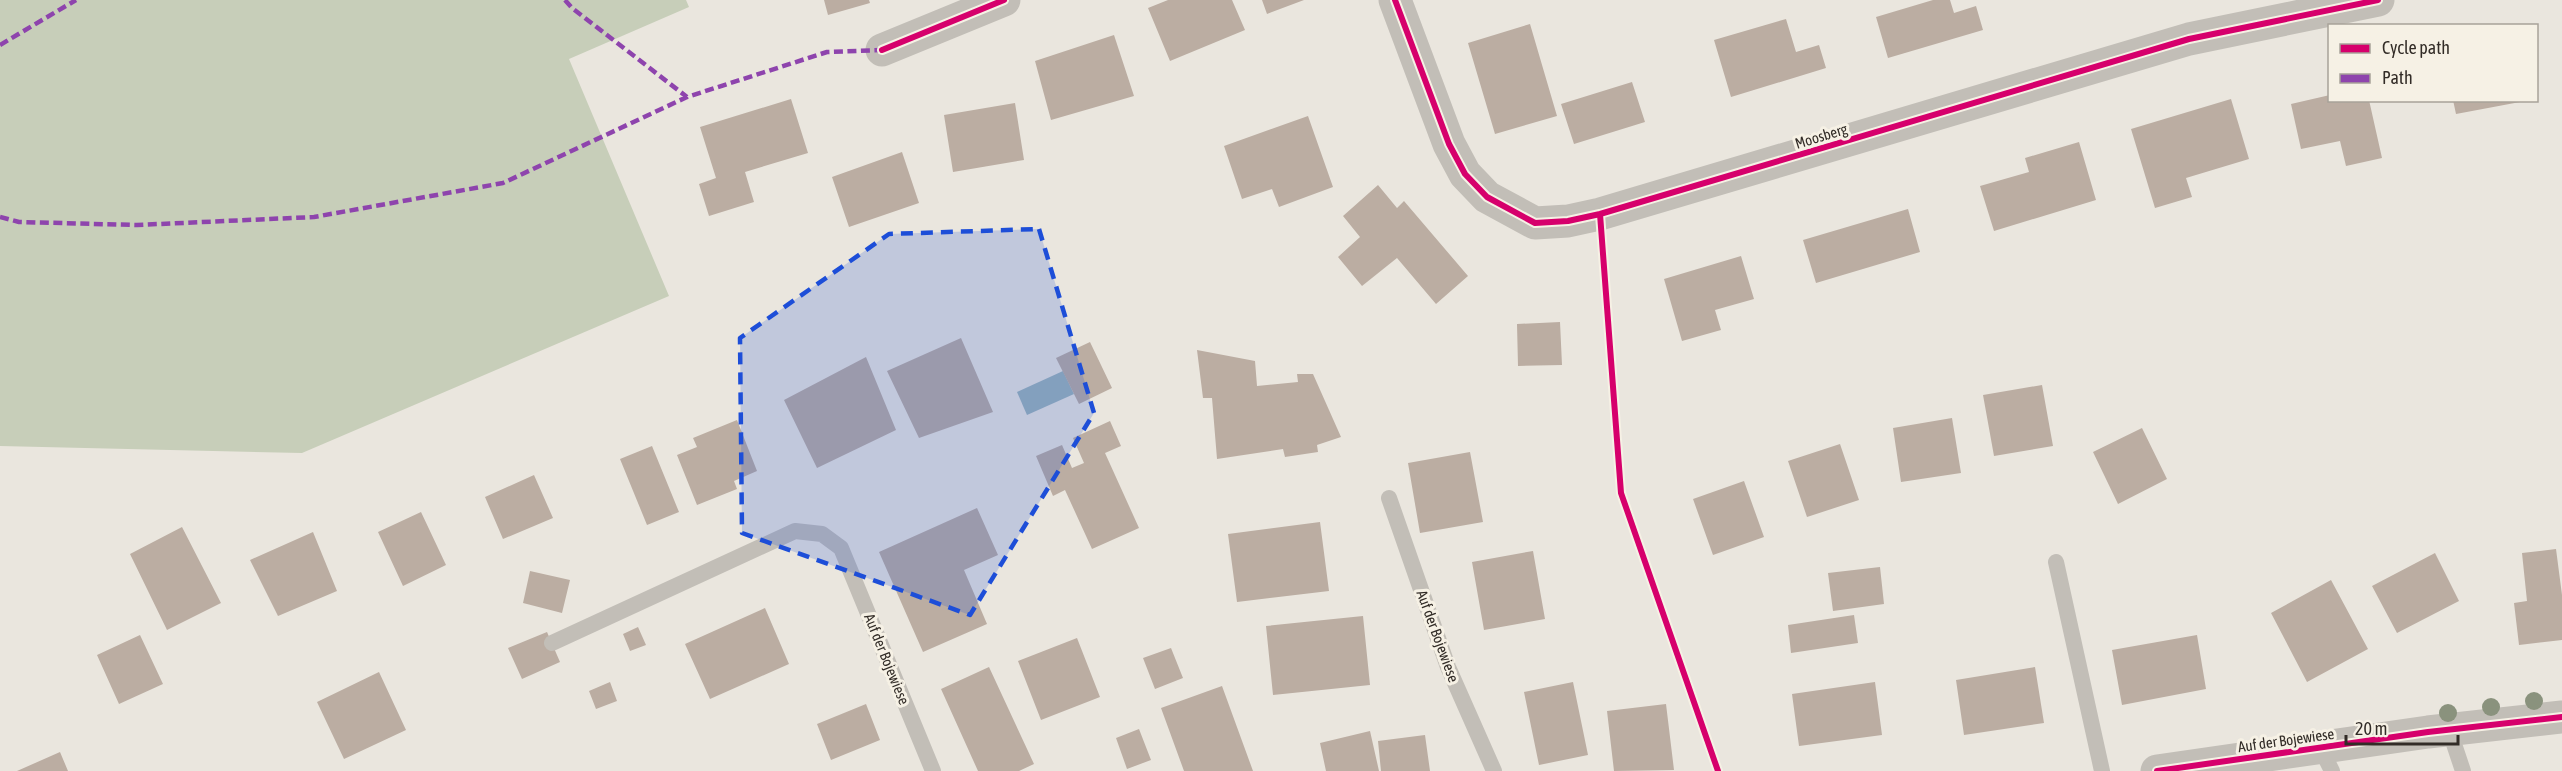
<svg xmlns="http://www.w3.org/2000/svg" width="2562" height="771" font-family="'Asap Condensed',sans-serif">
  <rect width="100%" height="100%" fill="#eae6de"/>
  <path fill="#c7ceb9" d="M 0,0 L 686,0 L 689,7 L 569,59 L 669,296 L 302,453 L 0,446 Z"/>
  <path fill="#9db4b8" d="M 1063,371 L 1074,394 L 1027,415 L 1017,392 Z"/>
  <path fill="#bbada2" d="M 824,0 L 869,0 L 870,3 L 828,15 Z
    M 1168,0 L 1232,0 L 1245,30 L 1170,61 L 1148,8 Z
    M 1262,0 L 1304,0 L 1267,14 Z
    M 1933,0 L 1950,0 L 1954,13 L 1976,6 L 1983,30 L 1888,58 L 1876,17 Z
    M 1786,19 L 1796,52 L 1819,45 L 1826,68 L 1731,97 L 1714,40 Z
    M 1530,24 L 1557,116 L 1495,134 L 1468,43 Z
    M 1114,35 L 1134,96 L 1051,120 L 1035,61 Z
    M 1632,82 L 1645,122 L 1574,144 L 1561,104 Z
    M 2330,95 L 2330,100 L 2369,100 L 2382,158 L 2346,166 L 2340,141 L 2301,149 L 2291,104 Z
    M 791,99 L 808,153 L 745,172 L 754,202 L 709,216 L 699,184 L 716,178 L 700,127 Z
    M 2231,99 L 2249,159 L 2186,178 L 2192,197 L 2155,208 L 2131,129 Z
    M 2453,100 L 2520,100 L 2520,102 L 2456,114 Z
    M 1015,103 L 1024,160 L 953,172 L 944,115 Z
    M 1308,116 L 1333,187 L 1279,207 L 1272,189 L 1242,199 L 1224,146 Z
    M 2079,142 L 2096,200 L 1994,231 L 1980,186 L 2029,172 L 2025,158 Z
    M 902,152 L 919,203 L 849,227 L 832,177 Z
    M 1378,185 L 1397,208 L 1404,201 L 1468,276 L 1436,304 L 1397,258 L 1362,286 L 1338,257 L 1360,237 L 1343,216 Z
    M 1908,209 L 1920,252 L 1816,283 L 1803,240 Z
    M 1741,256 L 1754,299 L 1715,310 L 1721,330 L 1682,341 L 1664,279 Z
    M 1560,322 L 1562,365 L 1518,366 L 1517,324 Z
    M 961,338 L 993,412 L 919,438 L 887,371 Z
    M 1090,342 L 1112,388 L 1079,404 L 1056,358 Z
    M 1197,350 L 1255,361 L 1257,386 L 1298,382 L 1297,374 L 1313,374 L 1341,437 L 1317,445 L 1318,452 L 1285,457 L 1283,449 L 1217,459 L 1212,398 L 1203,398 Z
    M 866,357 L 896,430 L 817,468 L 784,400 Z
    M 2042,385 L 2053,446 L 1994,456 L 1983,395 Z
    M 1952,418 L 1961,473 L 1901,482 L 1893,428 Z
    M 737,420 L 757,471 L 734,481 L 737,489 L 697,505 L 677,455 L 697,447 L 693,438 Z
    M 1110,421 L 1121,446 L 1105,453 L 1139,528 L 1092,549 L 1065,490 L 1053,496 L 1036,456 L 1062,445 L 1072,468 L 1084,463 L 1073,438 Z
    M 2142,428 L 2167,479 L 2118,504 L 2093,452 Z
    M 1840,444 L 1859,500 L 1807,517 L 1788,461 Z
    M 652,446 L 679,512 L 647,525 L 620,459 Z
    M 1470,452 L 1483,522 L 1420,533 L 1408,463 Z
    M 534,475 L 553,518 L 503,539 L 485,497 Z
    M 1744,481 L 1764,537 L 1713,555 L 1693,499 Z
    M 977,508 L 998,555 L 964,570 L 987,624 L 923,652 L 879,552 Z
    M 421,512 L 446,565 L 403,586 L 378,532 Z
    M 1320,522 L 1329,591 L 1237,602 L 1228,534 Z
    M 182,527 L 221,603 L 167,630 L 130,554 Z
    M 313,532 L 337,591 L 278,616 L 250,560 Z
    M 2556,549 L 2562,595 L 2562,640 L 2519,645 L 2514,603 L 2527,601 L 2522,553 Z
    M 1533,551 L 1545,619 L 1484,630 L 1472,562 Z
    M 2435,553 L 2459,601 L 2397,633 L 2372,586 Z
    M 1880,567 L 1884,604 L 1833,611 L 1828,573 Z
    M 530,571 L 570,580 L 562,613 L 523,603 Z
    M 2331,580 L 2368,649 L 2307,682 L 2271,613 Z
    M 765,608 L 789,664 L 710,699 L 685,644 Z
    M 1854,615 L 1858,643 L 1791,653 L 1788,625 Z
    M 1363,616 L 1370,685 L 1273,695 L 1266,626 Z
    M 638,627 L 646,645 L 630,651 L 623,634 Z
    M 547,632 L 560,662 L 522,679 L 508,648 Z
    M 140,635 L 163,684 L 119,704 L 97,655 Z
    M 2197,635 L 2206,689 L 2122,705 L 2112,650 Z
    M 1077,638 L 1100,697 L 1041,720 L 1018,661 Z
    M 1171,648 L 1183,678 L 1155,689 L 1143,658 Z
    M 989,667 L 1034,764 L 1019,771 L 978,771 L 941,689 Z
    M 2035,667 L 2044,723 L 1964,735 L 1956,680 Z
    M 379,672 L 406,730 L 344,759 L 317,702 Z
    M 610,682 L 617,701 L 596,709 L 589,691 Z
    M 1573,682 L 1588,755 L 1539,765 L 1524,692 Z
    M 1875,682 L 1882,735 L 1799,746 L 1792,694 Z
    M 1222,686 L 1253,771 L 1184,771 L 1161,708 Z
    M 866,704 L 880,740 L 831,760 L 817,724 Z
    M 1666,704 L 1674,770 L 1614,771 L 1607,711 Z
    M 1139,729 L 1151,760 L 1127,769 L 1116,738 Z
    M 1370,731 L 1379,771 L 1326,771 L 1320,743 Z
    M 1425,735 L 1430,771 L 1381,771 L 1378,741 Z
    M 60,752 L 68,771 L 17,771 Z"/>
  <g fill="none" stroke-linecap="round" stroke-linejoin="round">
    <path stroke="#c2beb7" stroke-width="16" d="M 1389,498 L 1448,667 L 1494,771
      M 2056,562 L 2102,771
      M 552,643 L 795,531 L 822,534 L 841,548 L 933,771
      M 2449,729 L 2463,771
      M 2320,747 L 2332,771"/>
    <path stroke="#c2beb7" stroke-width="33" d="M 1395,0 L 1449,144 L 1465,174 L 1487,197 L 1535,223 L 1568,221 L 1600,214 L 2189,39 L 2378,0
      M 882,50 L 1004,0
      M 2157,771 L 2428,732 L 2562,717"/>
    <path stroke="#8e44ad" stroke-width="4.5" stroke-dasharray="9 4.5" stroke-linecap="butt" d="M 565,0 L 572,8 L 687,97
      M 0,45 L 76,0
      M 0,217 L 19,222 L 137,225 L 314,217 L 503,183 L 687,97 L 827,52 L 882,50"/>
    <g stroke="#f6f1e5" stroke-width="10">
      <path id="cycleway" d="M 1395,0 L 1449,144 L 1465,174 L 1487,197 L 1535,223 L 1568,221 L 1600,214 L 2189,39 L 2378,0
        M 882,50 L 1004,0
        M 1600,214 L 1621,493 L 1718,771
        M 2157,771 L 2428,732 L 2562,717"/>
    </g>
    <use href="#cycleway" stroke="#d6006c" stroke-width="6"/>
  </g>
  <g fill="#8a927d">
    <circle cx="2534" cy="701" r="9"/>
    <circle cx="2491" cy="707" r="9"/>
    <circle cx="2448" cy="713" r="9"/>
  </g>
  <path fill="#1d4ed8" fill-opacity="0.2" stroke="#1d4ed8" stroke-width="4.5" stroke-dasharray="12 8" stroke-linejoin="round" d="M 1039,229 L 1094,413 L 970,615 L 742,533 L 740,338 L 889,234 Z"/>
  <g text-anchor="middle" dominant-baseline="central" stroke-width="6" stroke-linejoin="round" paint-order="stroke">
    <g font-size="15" fill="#322c27" stroke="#f6f1e5">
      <text transform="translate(1821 136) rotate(-17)">Moosberg</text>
      <text transform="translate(1438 636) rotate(70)">Auf der Bojewiese</text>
      <text transform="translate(887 659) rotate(68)">Auf der Bojewiese</text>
      <text transform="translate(2286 740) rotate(-8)">Auf der Bojewiese</text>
    </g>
  </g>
  <rect x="2328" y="24" width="210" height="78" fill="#f6f1e5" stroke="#a8a299" stroke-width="1.5"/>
  <rect x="2340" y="44" width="30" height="9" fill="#d6006c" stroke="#a8a299" stroke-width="1.5"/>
  <text x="2382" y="54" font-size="18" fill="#322c27">Cycle path</text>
  <rect x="2340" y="74" width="30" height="9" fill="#8e44ad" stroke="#a8a299" stroke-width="1.5"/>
  <text x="2382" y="84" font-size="18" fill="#322c27">Path</text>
  <path d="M2346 735v9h112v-9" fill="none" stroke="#322c27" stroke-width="3"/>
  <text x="2355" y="735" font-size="18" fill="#322c27" stroke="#f6f1e5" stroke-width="4.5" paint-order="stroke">20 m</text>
</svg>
